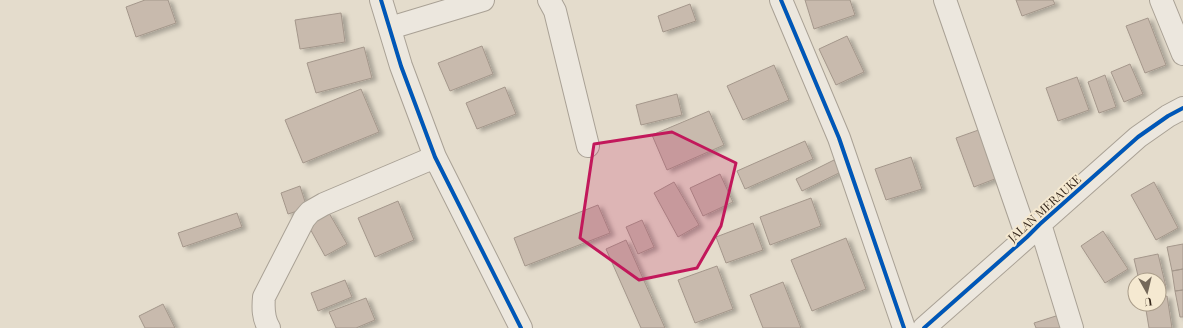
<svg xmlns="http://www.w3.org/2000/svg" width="1183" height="328" font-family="'Playfair Display',serif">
  <defs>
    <filter id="shadow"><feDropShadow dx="4.5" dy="2.5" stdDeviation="2" flood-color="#0004"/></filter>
  </defs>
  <rect width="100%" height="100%" fill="#e4dccc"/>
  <path fill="#c8baad" stroke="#a4978b" filter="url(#shadow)" d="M 145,0 L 168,0 L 176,23 L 136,37 L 126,7 Z
    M 805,0 L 850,0 L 855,15 L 814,29 Z
    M 1016,0 L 1053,0 L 1055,4 L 1022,16 Z
    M 690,4 L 696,21 L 663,32 L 658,16 Z
    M 341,13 L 345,42 L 300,49 L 295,20 Z
    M 1148,18 L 1166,65 L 1145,73 L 1126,26 Z
    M 847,36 L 864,72 L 836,85 L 819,49 Z
    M 482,46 L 493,74 L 450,91 L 438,63 Z
    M 364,47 L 372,78 L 316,93 L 307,63 Z
    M 1130,64 L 1143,94 L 1124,102 L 1111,72 Z
    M 774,65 L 789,100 L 743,120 L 727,86 Z
    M 1105,75 L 1116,107 L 1099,113 L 1088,82 Z
    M 1077,77 L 1089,110 L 1058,121 L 1046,88 Z
    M 505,87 L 516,114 L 477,129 L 466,103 Z
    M 361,89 L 379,132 L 303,163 L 285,120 Z
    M 677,94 L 682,115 L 641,125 L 636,105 Z
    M 709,111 L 724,145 L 667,170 L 652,135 Z
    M 987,127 L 1005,175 L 974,187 L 956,138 Z
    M 805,141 L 813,159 L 745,189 L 737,171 Z
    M 911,157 L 922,189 L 886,200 L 875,169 Z
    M 834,160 L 841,172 L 802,191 L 796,179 Z
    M 720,174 L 733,202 L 703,216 L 690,188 Z
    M 674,182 L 699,225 L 678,237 L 654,193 Z
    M 1154,182 L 1178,228 L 1156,240 L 1131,195 Z
    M 300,186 L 307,208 L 288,214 L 281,193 Z
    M 811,198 L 821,226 L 770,245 L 760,217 Z
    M 398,201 L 414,240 L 375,257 L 358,218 Z
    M 598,205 L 610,233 L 525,266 L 514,238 Z
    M 237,213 L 242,227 L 183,247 L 178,233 Z
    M 329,213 L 347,244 L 325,256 L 308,225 Z
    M 642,220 L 654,247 L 638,254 L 626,227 Z
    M 753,223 L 763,250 L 726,263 L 716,237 Z
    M 1103,231 L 1128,269 L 1105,283 L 1081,246 Z
    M 846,238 L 866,289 L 812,311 L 791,260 Z
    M 626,240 L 665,328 L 641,328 L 606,249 Z
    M 1183,244 L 1183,269 L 1172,271 L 1167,247 Z
    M 1158,254 L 1166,287 L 1159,289 L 1159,280 L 1139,280 L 1134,259 Z
    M 717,266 L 733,309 L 695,323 L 678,280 Z
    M 1183,269 L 1183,290 L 1175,291 L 1172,271 Z
    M 345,280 L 352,297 L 318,311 L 311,293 Z
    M 783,282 L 801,328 L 763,328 L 750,295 Z
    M 1183,290 L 1183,317 L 1180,317 L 1175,291 Z
    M 1167,296 L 1172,328 L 1149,328 L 1145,304 L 1159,304 L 1159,298 Z
    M 366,298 L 375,320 L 356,328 L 336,328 L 329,312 Z
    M 163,304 L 175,328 L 145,328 L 139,316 Z
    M 1059,315 L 1063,328 L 1036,328 L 1034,323 Z"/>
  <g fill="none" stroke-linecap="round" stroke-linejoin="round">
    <g stroke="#a9a195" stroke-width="24">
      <path id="minor" d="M 381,0 L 401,66 L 435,157 L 521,328
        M 549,0 L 555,11 L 588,146
        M 781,0 L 839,138 L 904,328
        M 945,0 L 1027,237
        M 1161,0 L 1183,54
        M 390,28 L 483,0
        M 1040,224 L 1072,328
        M 269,328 C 263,318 263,308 264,297 L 304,219 L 310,212 L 324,204 L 435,157
        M 924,328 L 1027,237 L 1040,224 L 1138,137 L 1168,116 L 1183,108"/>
    </g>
    <use href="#minor" stroke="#ece7de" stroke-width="22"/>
    <g stroke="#f5e9d1" stroke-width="6">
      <path id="cycleway" d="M 381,0 L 401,66 L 435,157 L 521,328
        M 781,0 L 839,138 L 904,328
        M 924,328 L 1027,237 L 1040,224 L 1138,137 L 1168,116 L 1183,108"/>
    </g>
    <use href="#cycleway" stroke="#0057b8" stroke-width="4"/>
  </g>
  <path fill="#c2185b" fill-opacity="0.2" stroke="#c2185b" stroke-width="3" stroke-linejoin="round" d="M 672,132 L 736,163 L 721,226 L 697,268 L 639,280 L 580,238 L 594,144 Z"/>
  <g text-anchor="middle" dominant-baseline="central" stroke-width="4" stroke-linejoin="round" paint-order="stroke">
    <g font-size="12" fill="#37291d" stroke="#f5e9d1">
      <text transform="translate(1044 208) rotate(-42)">JALAN MERAUKE</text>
    </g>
  </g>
  <g transform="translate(1147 292) rotate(172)"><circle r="19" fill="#f5e9d1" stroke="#a99c89"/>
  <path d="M0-3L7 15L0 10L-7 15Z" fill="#74685a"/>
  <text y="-6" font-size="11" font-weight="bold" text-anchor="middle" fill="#37291d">U</text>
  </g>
</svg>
